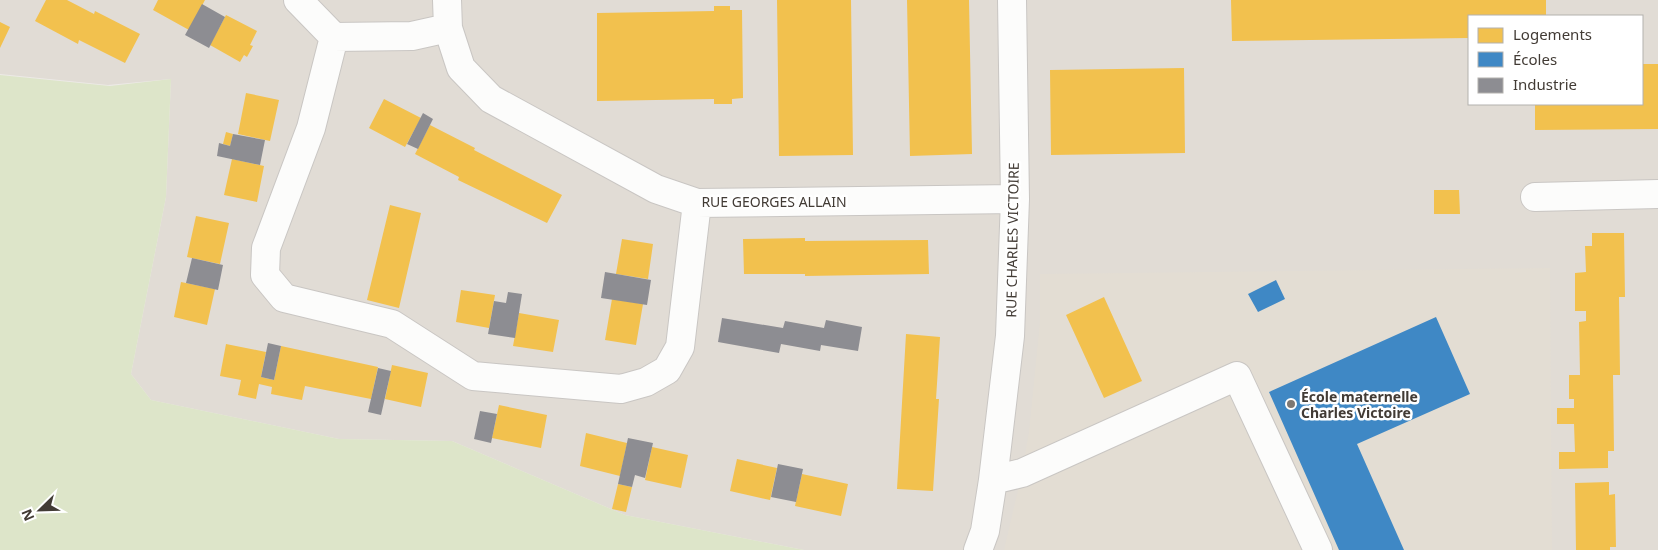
<svg xmlns="http://www.w3.org/2000/svg" width="1658" height="550" font-family="'Noto Sans',sans-serif">
  <rect width="100%" height="100%" fill="#edeae7"/>
  <path fill="#e1dcd5" fill-rule="evenodd" d="M 0,0 L 1658,0 L 1658,550 L 804,550 L 625,515 L 452,441 L 339,439 L 151,400 L 131,374 L 166,197 L 171,79 L 108,85 L 0,74 ZM 1469,16 L 1642,16 L 1642,104 L 1469,104 Z"/>
  <path fill="#e3ddd3" d="M 1550,268 L 1552,550 L 1004,550 L 1022,473 L 1029,432 L 1040,322 L 1040,274 Z"/>
  <path fill="#dde5c9" d="M 0,75 L 110,86 L 171,79 L 166,197 L 131,374 L 151,400 L 339,439 L 452,441 L 625,515 L 804,550 L 0,550 Z"/>
  <path fill="#f2c14e" d="M 46,0 L 67,0 L 94,14 L 95,11 L 140,34 L 125,63 L 79,40 L 78,44 L 35,21 Z
    M 158,0 L 205,0 L 189,30 L 153,10 Z
    M 777,0 L 851,0 L 853,155 L 779,156 Z
    M 907,0 L 969,0 L 972,154 L 910,156 Z
    M 1231,0 L 1546,0 L 1546,16 L 1469,16 L 1469,38 L 1232,41 Z
    M 714,6 L 730,6 L 730,10 L 742,10 L 743,98 L 732,99 L 732,104 L 714,104 L 714,99 L 597,101 L 597,13 L 714,11 Z
    M 226,15 L 257,31 L 250,45 L 253,46 L 247,57 L 244,55 L 240,62 L 210,45 Z
    M 0,22 L 10,27 L 0,48 Z
    M 1642,64 L 1658,64 L 1658,129 L 1535,130 L 1535,104 L 1642,104 Z
    M 1184,68 L 1185,153 L 1051,155 L 1050,70 Z
    M 246,93 L 279,100 L 270,141 L 238,134 Z
    M 384,99 L 421,118 L 405,147 L 369,128 Z
    M 430,125 L 475,148 L 474,150 L 562,195 L 547,223 L 458,180 L 459,177 L 415,154 Z
    M 226,132 L 233,134 L 230,146 L 223,144 Z
    M 232,159 L 264,166 L 257,202 L 224,195 Z
    M 1434,190 L 1459,190 L 1460,214 L 1434,214 Z
    M 390,205 L 421,213 L 399,308 L 367,300 Z
    M 196,216 L 229,223 L 220,264 L 187,257 Z
    M 1592,233 L 1624,233 L 1625,297 L 1619,297 L 1620,375 L 1613,375 L 1614,451 L 1608,451 L 1608,468 L 1559,469 L 1559,452 L 1575,452 L 1574,424 L 1557,424 L 1557,408 L 1574,408 L 1574,399 L 1569,399 L 1569,375 L 1580,375 L 1579,322 L 1586,321 L 1586,311 L 1575,311 L 1575,273 L 1586,272 L 1585,246 L 1592,246 Z
    M 805,238 L 805,241 L 928,240 L 929,274 L 805,276 L 805,274 L 744,274 L 743,239 Z
    M 622,239 L 653,244 L 648,279 L 616,274 Z
    M 181,282 L 215,289 L 207,325 L 174,317 Z
    M 461,290 L 495,295 L 489,328 L 456,322 Z
    M 1104,297 L 1142,381 L 1104,398 L 1066,315 Z
    M 612,299 L 643,304 L 636,345 L 605,340 Z
    M 519,313 L 559,320 L 553,352 L 513,346 Z
    M 906,334 L 940,337 L 936,399 L 939,399 L 933,491 L 897,489 Z
    M 226,344 L 266,352 L 261,377 L 274,380 L 281,346 L 378,367 L 371,399 L 305,386 L 302,400 L 271,394 L 272,387 L 259,384 L 256,399 L 238,395 L 241,380 L 220,376 Z
    M 392,365 L 428,373 L 421,407 L 385,399 Z
    M 499,405 L 547,415 L 541,448 L 492,438 Z
    M 586,433 L 627,443 L 620,476 L 580,466 Z
    M 652,447 L 688,455 L 681,488 L 645,480 Z
    M 737,459 L 777,468 L 770,500 L 730,491 Z
    M 802,474 L 848,484 L 841,516 L 795,506 Z
    M 1609,482 L 1609,495 L 1615,494 L 1616,547 L 1610,547 L 1610,550 L 1576,550 L 1575,483 Z
    M 618,484 L 632,487 L 626,512 L 612,509 Z"/>
  <path fill="#3f88c5" d="M 1276,280 L 1285,299 L 1258,312 L 1248,294 Z
    M 1436,317 L 1470,394 L 1357,444 L 1404,550 L 1339,550 L 1269,392 Z"/>
  <path fill="#8d8d92" d="M 202,4 L 225,17 L 209,48 L 185,35 Z
    M 423,113 L 433,119 L 418,149 L 407,144 Z
    M 233,134 L 265,140 L 260,165 L 217,156 L 219,143 L 230,146 Z
    M 192,258 L 223,265 L 218,290 L 186,283 Z
    M 605,272 L 651,280 L 647,305 L 601,298 Z
    M 508,292 L 522,294 L 515,338 L 488,334 L 494,301 L 506,303 Z
    M 722,318 L 783,328 L 785,321 L 824,328 L 826,320 L 862,327 L 858,351 L 821,345 L 820,351 L 781,344 L 779,353 L 718,342 Z
    M 268,343 L 281,346 L 274,380 L 261,377 Z
    M 378,368 L 391,371 L 381,415 L 368,412 Z
    M 480,411 L 497,414 L 491,443 L 474,439 Z
    M 628,438 L 653,443 L 645,478 L 635,475 L 632,487 L 618,484 Z
    M 778,464 L 803,469 L 796,502 L 771,497 Z"/>
  <g fill="none" stroke-linecap="round" stroke-linejoin="round">
    <g stroke="#c9c6c3" stroke-width="30">
      <path id="minor" d="M 298,0 L 334,37 L 412,36 L 448,28
        M 447,0 L 448,28 L 461,68 L 491,99 L 656,189 L 697,203 L 1015,199
        M 334,37 L 311,128 L 266,248 L 265,275 L 284,298 L 392,324 L 473,376 L 621,389 L 646,382 L 667,370 L 680,347 L 697,203
        M 1535,197 L 1658,194
        M 993,480 L 1022,473 L 1237,376 L 1318,550
        M 978,550 L 985,531 L 993,480 L 1010,336 L 1015,199 L 1012,0"/>
    </g>
    <use href="#minor" stroke="#fcfcfb" stroke-width="28"/>
  </g>
  <circle fill="#7e7873" stroke="#fff" stroke-width="2" cx="1291" cy="404" r="5"/>
  <g text-anchor="middle" dominant-baseline="central" stroke-width="5" stroke-linejoin="round" paint-order="stroke">
    <g font-size="14" fill="#423b35" stroke="#fff">
      <text x="774" y="201">RUE GEORGES ALLAIN</text>
      <text transform="translate(1012 240) rotate(-89)">RUE CHARLES VICTOIRE</text>
    </g>
    <g font-size="14" font-weight="bold" fill="#423b35" stroke="#fff" text-anchor="start">
      <text x="1301" y="396">École maternelle<tspan x="1301" dy="16">Charles Victoire</tspan></text>
    </g>
  </g>
  <rect x="1468" y="15" width="175" height="90" fill="#ffffff" stroke="#b3b1ae"/>
  <rect x="1478" y="28" width="25" height="15" fill="#f2c14e" stroke="#b3b1ae"/>
  <text x="1513" y="40" font-size="15" fill="#423b35">Logements</text>
  <rect x="1478" y="52" width="25" height="15" fill="#3f88c5" stroke="#b3b1ae"/>
  <text x="1513" y="65" font-size="15" fill="#423b35">Écoles</text>
  <rect x="1478" y="78" width="25" height="15" fill="#8d8d92" stroke="#b3b1ae"/>
  <text x="1513" y="90" font-size="15" fill="#423b35">Industrie</text>
  <g transform="translate(40 510) rotate(247)" stroke="#ffffff" stroke-width="4" paint-order="stroke">
  <path d="M0-4L9 19L0 12L-9 19Z" fill="#423b35"/>
  <text y="-8" font-size="14" font-weight="bold" text-anchor="middle" fill="#423b35">N</text>
  </g>
</svg>
